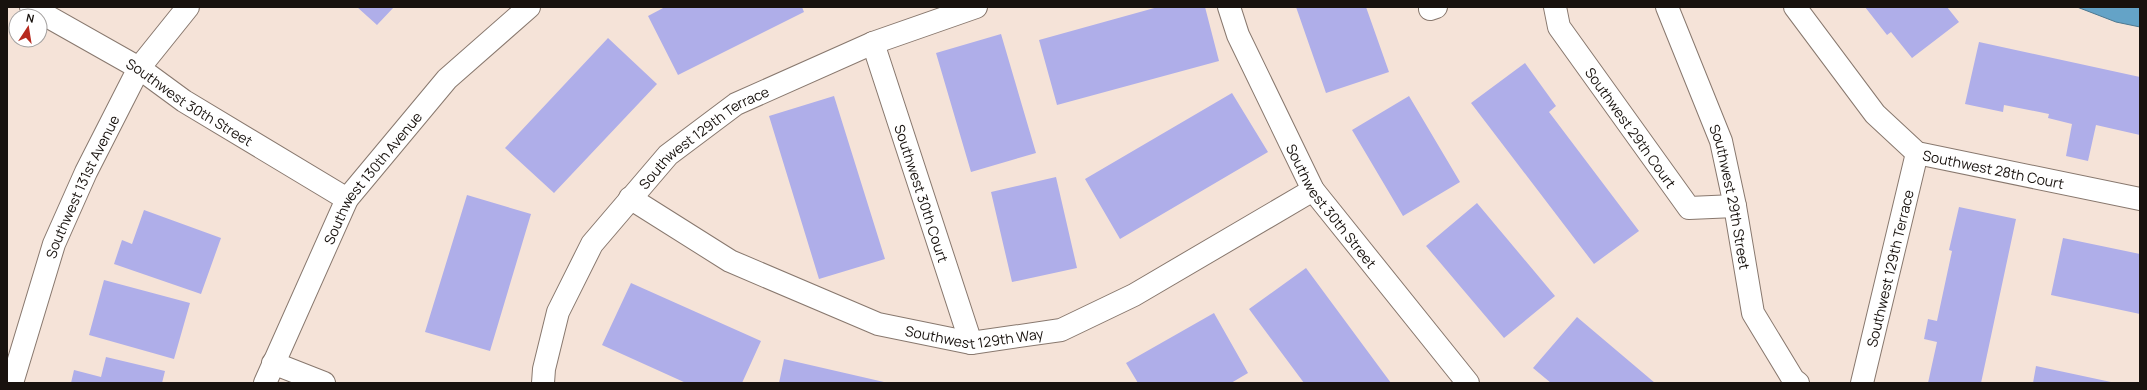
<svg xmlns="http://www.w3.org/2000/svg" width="2147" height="390" font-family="Manrope,sans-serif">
  <rect width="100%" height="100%" fill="#f5e3d8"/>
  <path fill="#64a3c7" stroke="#4d7890" d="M 2077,7 L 2140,7 L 2140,27 L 2116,22 Z"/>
  <path fill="#afaee9" d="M 357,7 L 394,7 L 377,25 Z
    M 665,7 L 802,7 L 804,12 L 678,75 L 648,16 Z
    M 1158,7 L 1205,7 L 1219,61 L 1057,105 L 1039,40 Z
    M 1296,7 L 1366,7 L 1389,72 L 1326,93 Z
    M 1865,7 L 1947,7 L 1959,22 L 1912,58 L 1891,32 L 1887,35 Z
    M 1001,34 L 1036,153 L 971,172 L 936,53 Z
    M 608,38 L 657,84 L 554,193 L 505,148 Z
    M 1979,42 L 2140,77 L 2140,135 L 2096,125 L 2088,161 L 2066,156 L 2072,124 L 2048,118 L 2049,114 L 2004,105 L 2003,112 L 1965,104 Z
    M 1525,63 L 1556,106 L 1549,112 L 1639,231 L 1594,264 L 1471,103 Z
    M 1232,93 L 1268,152 L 1120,239 L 1085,179 Z
    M 834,96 L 885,259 L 819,279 L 769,116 Z
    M 1409,96 L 1460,182 L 1403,216 L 1352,130 Z
    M 1056,177 L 1077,268 L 1012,282 L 991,192 Z
    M 467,195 L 531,214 L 490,351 L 425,332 Z
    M 1477,203 L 1555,296 L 1504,338 L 1426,246 Z
    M 1959,207 L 2016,219 L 1981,383 L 1928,383 L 1937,342 L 1924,339 L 1928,319 L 1937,321 L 1952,251 L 1949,250 Z
    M 144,210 L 221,238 L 201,294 L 114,264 L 122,240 L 132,244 Z
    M 2063,238 L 2140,254 L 2140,314 L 2051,295 Z
    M 1306,268 L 1391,383 L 1304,383 L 1249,309 Z
    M 104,280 L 190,303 L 174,359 L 89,335 Z
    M 631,283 L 761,341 L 742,383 L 686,383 L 602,345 Z
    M 1214,313 L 1248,373 L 1231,383 L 1138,383 L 1126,363 Z
    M 1577,317 L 1655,383 L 1551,383 L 1533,368 Z
    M 106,357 L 165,371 L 162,383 L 71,383 L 74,370 L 101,377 Z
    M 784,359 L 884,382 L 884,383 L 779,383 Z
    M 2036,366 L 2111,382 L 2111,383 L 2033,383 Z"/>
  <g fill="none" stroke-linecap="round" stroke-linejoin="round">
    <g stroke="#88786e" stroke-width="24">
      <g id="street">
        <path id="s1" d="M 31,7 L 139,68 L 184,101 L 347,199"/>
        <path id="s2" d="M 1229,7 L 1238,35 L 1313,190 L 1468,383"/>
        <path id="s3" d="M 1555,7 L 1559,27 L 1689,208 L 1735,206"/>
        <path id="s4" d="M 1667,7 L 1721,141 L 1735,206 L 1753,313 L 1793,379 L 1798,383"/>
        <path id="s5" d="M 1795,7 L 1875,114 L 1917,153 L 2140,199"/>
        <path d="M 1430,9 L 1436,7"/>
        <path id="s6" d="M 873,43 L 971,343"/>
        <path id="s7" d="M 630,198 L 730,261 L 878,324 L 971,343 L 1061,330 L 1134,295 L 1313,190"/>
        <path d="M 273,363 L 324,383"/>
        <path id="s8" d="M 12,383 L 54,244 L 86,172 L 139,68 L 188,7"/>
        <path id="s9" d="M 265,383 L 347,199 L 447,79 L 529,7"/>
        <path id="s10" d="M 543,383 L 544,369 L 558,312 L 592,244 L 668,155 L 736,104 L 873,43 L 976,7"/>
        <path id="s11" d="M 1862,383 L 1917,153"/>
      </g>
    </g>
    <use href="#street" stroke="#fff" stroke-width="22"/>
  </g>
  <g text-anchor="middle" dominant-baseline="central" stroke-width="3.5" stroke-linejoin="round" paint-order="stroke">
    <g font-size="14" fill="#18120e" stroke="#fff">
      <text stroke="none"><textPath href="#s1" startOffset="185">Southwest 30th Street</textPath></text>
      <text stroke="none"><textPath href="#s3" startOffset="144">Southwest 29th Court</textPath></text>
      <text stroke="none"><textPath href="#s10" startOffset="305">Southwest 129th Terrace</textPath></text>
      <text stroke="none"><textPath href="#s5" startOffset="269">Southwest 28th Court</textPath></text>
      <text stroke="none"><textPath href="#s9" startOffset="233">Southwest 130th Avenue</textPath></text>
      <text stroke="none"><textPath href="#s8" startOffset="209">Southwest 131st Avenue</textPath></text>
      <text stroke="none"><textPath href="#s6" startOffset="158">Southwest 30th Court</textPath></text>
      <text stroke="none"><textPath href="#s4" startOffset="201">Southwest 29th Street</textPath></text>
      <text stroke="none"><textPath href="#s2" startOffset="225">Southwest 30th Street</textPath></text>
      <text stroke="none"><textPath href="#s11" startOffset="118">Southwest 129th Terrace</textPath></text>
      <text stroke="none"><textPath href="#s7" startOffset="377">Southwest 129th Way</textPath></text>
    </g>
  </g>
  <rect width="2147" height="390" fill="none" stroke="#18120e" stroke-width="16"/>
  <g transform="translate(28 28) rotate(12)"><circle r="19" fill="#ffffff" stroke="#a3a09f"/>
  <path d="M0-3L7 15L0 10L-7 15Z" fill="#b7291e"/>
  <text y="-6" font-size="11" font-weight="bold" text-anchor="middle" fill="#18120e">N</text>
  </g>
</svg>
